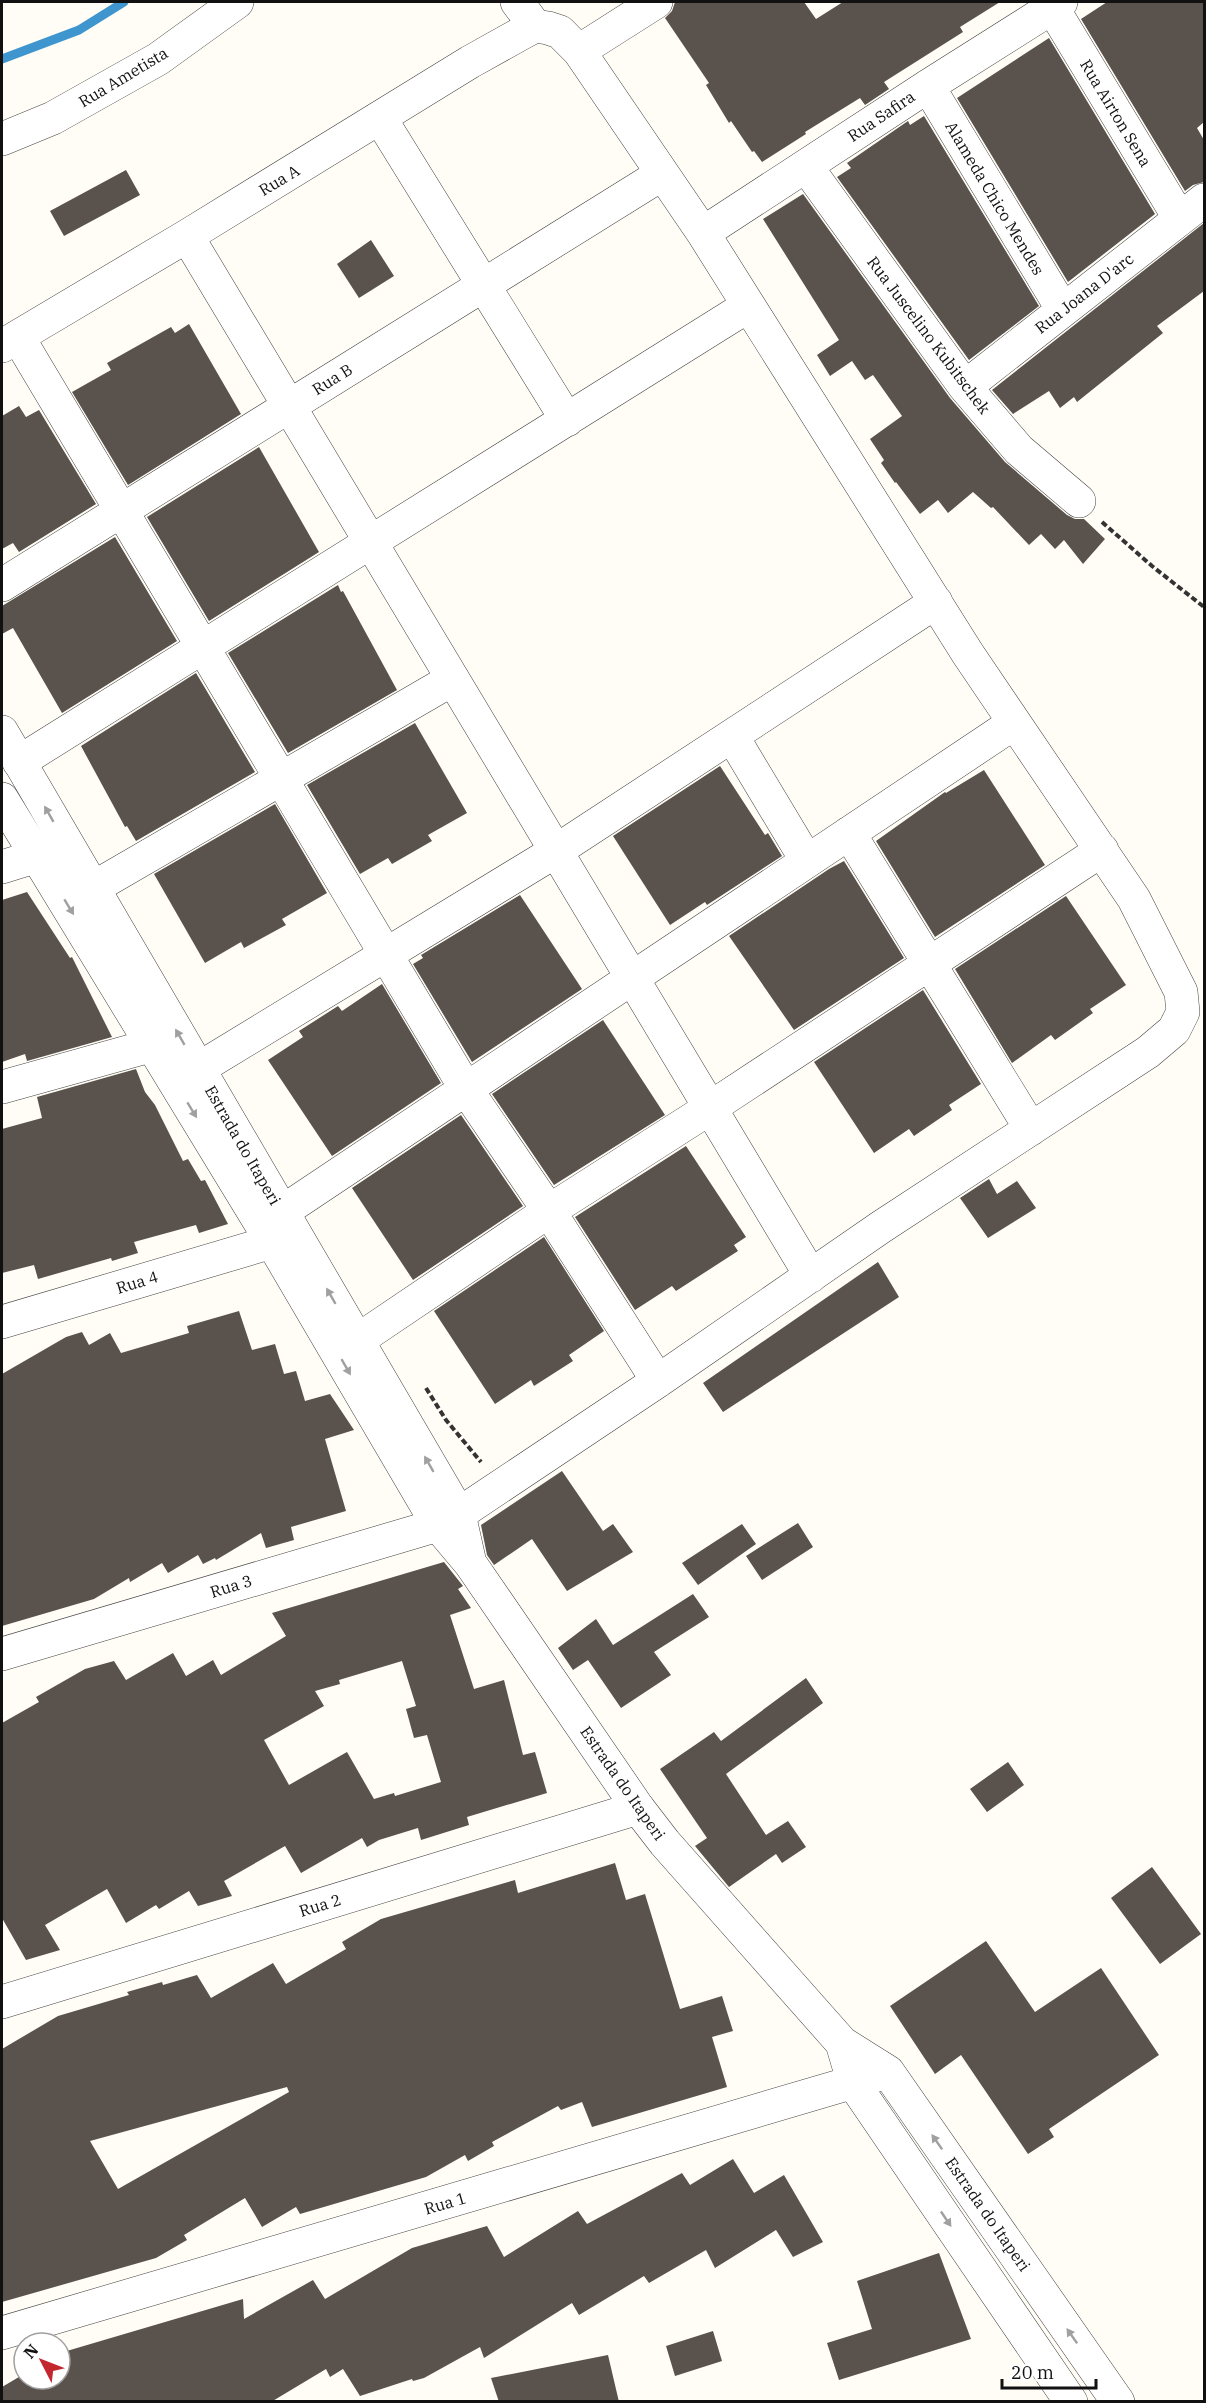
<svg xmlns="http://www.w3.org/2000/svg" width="1206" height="2403" font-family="'IBM Plex Serif',serif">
  <rect width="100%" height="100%" fill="#fffdf5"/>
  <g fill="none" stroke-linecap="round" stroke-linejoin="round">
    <path stroke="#3f96cf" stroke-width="9" d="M 2,59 L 79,30 L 124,2"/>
  </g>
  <path fill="#5a524d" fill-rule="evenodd" d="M 675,2 L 804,2 L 816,19 L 843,2 L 1000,2 L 960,27 L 963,32 L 884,82 L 889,89 L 865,105 L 860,98 L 805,132 L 806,134 L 762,162 L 754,151 L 752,152 L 731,121 L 729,123 L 706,85 L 709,83 L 665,18 L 672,11 Z
    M 1107,2 L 1204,2 L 1204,122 L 1197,128 L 1204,140 L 1204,182 L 1193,185 L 1185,191 L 1081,19 Z
    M 1049,38 L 1155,214 L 1068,282 L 957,98 Z
    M 924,116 L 1039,306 L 969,360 L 837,177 L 851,168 L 847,163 L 908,121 L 910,125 Z
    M 126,170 L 140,195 L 64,236 L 50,211 Z
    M 803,194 L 950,398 L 1005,462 L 1067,515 L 1075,519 L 1084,519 L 1105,539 L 1083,564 L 1064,540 L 1055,549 L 1041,534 L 1029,545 L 993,507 L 991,508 L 973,492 L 948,513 L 938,500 L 920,514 L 896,482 L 895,483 L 881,463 L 884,460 L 870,439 L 902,416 L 873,375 L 865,380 L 852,361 L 830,376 L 817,355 L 839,340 L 763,219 Z
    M 1204,223 L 1204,291 L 1157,326 L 1163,333 L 1077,402 L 1074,397 L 1060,408 L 1049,391 L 1013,414 L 992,390 Z
    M 371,240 L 394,276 L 359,298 L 337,264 Z
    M 189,324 L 241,414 L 128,485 L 72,392 L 111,370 L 107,363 L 171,327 L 175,333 Z
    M 19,406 L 26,417 L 39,410 L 96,504 L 19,552 L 13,543 L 2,549 L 2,416 Z
    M 259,447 L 319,552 L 209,621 L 147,517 Z
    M 115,537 L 177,641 L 62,713 L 13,628 L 2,634 L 2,606 Z
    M 338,585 L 341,592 L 343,591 L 397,690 L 288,753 L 228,653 Z
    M 196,673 L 255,772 L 136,841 L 127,826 L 125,827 L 81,746 Z
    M 415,723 L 467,813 L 428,835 L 432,841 L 392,864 L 388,858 L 360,874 L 307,785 Z
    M 720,766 L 765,835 L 768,833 L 782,856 L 707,905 L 705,902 L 670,925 L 613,836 Z
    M 984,770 L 1045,865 L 935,937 L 876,841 L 945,792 L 946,793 Z
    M 275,804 L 327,893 L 282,919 L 286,925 L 244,948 L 241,942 L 205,963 L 154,874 Z
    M 844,861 L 904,958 L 794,1030 L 729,936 L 829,869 Z
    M 27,892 L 70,958 L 72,957 L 112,1037 L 27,1061 L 25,1054 L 2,1062 L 2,900 Z
    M 520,895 L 582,989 L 472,1062 L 413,964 L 423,958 L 421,955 Z
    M 1066,896 L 1126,985 L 1090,1009 L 1093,1013 L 1055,1040 L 1051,1035 L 1012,1063 L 955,969 Z
    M 382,984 L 441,1083 L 332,1156 L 268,1060 L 303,1037 L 299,1031 L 338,1006 L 342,1011 Z
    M 923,990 L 981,1084 L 949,1105 L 952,1110 L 914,1136 L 909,1129 L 874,1153 L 814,1062 Z
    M 603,1020 L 665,1115 L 554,1185 L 492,1094 Z
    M 136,1069 L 145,1092 L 155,1105 L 183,1161 L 188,1159 L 201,1181 L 205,1180 L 228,1224 L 199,1233 L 196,1225 L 134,1242 L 138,1253 L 112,1261 L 111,1258 L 38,1279 L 34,1265 L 2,1273 L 2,1129 L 42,1118 L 37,1097 Z
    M 461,1115 L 523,1206 L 413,1280 L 352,1188 Z
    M 686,1146 L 746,1237 L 734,1245 L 738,1251 L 676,1291 L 672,1286 L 635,1310 L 575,1217 Z
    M 989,1179 L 997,1194 L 1017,1181 L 1036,1208 L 988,1238 L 960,1198 Z
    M 544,1237 L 604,1331 L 569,1355 L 573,1361 L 534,1386 L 531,1380 L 495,1404 L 434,1311 Z
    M 878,1262 L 899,1297 L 723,1412 L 703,1383 Z
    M 239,1311 L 252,1350 L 275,1344 L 284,1374 L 296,1371 L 305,1401 L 330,1394 L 354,1430 L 325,1439 L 346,1511 L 291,1527 L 294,1540 L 266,1548 L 261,1533 L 216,1560 L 215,1558 L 203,1564 L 198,1555 L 168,1573 L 162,1563 L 130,1582 L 129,1578 L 94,1599 L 2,1626 L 2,1374 L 66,1337 L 82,1332 L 89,1345 L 110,1333 L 121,1353 L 189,1333 L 187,1326 Z
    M 562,1471 L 603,1531 L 613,1524 L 633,1552 L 567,1591 L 532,1539 L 494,1565 L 487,1555 L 481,1525 Z
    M 798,1523 L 813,1547 L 762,1580 L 746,1556 Z
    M 742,1524 L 756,1544 L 698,1585 L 682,1563 Z
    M 444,1562 L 463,1586 L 458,1589 L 471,1608 L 450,1615 L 474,1689 L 504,1680 L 523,1755 L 535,1752 L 547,1793 L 467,1817 L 469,1825 L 421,1840 L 418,1828 L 379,1840 L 367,1847 L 362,1838 L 301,1873 L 285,1846 L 224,1881 L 232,1896 L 198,1906 L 189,1891 L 159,1909 L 156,1905 L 126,1923 L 107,1889 L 45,1925 L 60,1950 L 26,1960 L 2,1918 L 2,1723 L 39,1702 L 36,1697 L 85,1669 L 114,1661 L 126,1680 L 173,1653 L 186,1676 L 213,1660 L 221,1675 L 286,1636 L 272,1613 ZM 402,1661 L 416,1706 L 406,1709 L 414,1738 L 427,1735 L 441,1782 L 395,1796 L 394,1793 L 374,1799 L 347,1752 L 289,1785 L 264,1740 L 324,1706 L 315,1691 L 340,1684 L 339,1680 Z
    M 693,1594 L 709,1617 L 654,1652 L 671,1675 L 621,1708 L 588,1660 L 573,1670 L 558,1648 L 596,1619 L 613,1645 Z
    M 806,1678 L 823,1703 L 726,1774 L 766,1835 L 788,1821 L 806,1847 L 782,1863 L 776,1854 L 729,1887 L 695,1846 L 707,1838 L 660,1769 L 714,1732 L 721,1741 Z
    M 1008,1762 L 1024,1785 L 987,1812 L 970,1789 Z
    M 615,1863 L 626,1900 L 645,1894 L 680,2009 L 722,1996 L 733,2031 L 712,2037 L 727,2087 L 592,2127 L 582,2102 L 561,2110 L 558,2106 L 492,2142 L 494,2146 L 468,2161 L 465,2155 L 426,2177 L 300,2214 L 296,2207 L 262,2227 L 245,2198 L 184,2235 L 187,2240 L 156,2258 L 2,2302 L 2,2049 L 58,2016 L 129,1995 L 127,1992 L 162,1982 L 163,1985 L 197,1975 L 211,1998 L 273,1963 L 286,1984 L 346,1949 L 342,1942 L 381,1919 L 515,1880 L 518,1893 ZM 287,2087 L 289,2092 L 118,2189 L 90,2141 Z
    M 1152,1867 L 1201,1934 L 1160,1964 L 1111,1898 Z
    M 986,1941 L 1035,2012 L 1101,1968 L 1159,2055 L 1049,2129 L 1054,2137 L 1028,2154 L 961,2055 L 935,2074 L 890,2006 Z
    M 733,2159 L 754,2193 L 784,2175 L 823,2242 L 793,2257 L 776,2230 L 715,2268 L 706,2250 L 649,2283 L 644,2276 L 579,2315 L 572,2303 L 484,2358 L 480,2347 L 424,2378 L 413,2381 L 412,2379 L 360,2396 L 343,2369 L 330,2377 L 326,2369 L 271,2402 L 2,2402 L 2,2387 L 24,2374 L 24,2379 L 60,2379 L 60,2353 L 243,2299 L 244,2319 L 313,2280 L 325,2299 L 412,2248 L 487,2226 L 504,2257 L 578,2211 L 587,2224 L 682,2173 L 690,2185 Z
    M 939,2253 L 971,2339 L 839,2380 L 827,2343 L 872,2329 L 857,2281 Z
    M 713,2331 L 722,2361 L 675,2376 L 666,2346 Z
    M 608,2355 L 619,2402 L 499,2402 L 491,2378 Z"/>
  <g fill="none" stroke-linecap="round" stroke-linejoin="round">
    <g stroke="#444" stroke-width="34">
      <path id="minor" d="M 517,2 L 535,26
        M 1052,7 L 1180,219
        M 579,51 L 656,2
        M 928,86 L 1063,310
        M 380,118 L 567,420
        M 2,139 L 53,118 L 158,59 L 237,2
        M 806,166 L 965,387 L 1019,450 L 1079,501
        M 703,233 L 928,86 L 1061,2
        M 187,236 L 811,1276
        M 18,337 L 466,1089 L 549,1211 L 658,1381
        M 2,346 L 187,236 L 470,62 L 522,33 L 535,26 L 548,28 L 560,32 L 579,51 L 703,233 L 968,654 L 1134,899 L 1181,992 L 1183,1012 L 1174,1030 L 1148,1052 L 881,1227 L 658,1381 L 459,1514 L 438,1525 L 2,1654
        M 965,387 L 1204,200
        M 2,585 L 662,174
        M 732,736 L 807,861
        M 19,762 L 748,306
        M 849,833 L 1031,1129
        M 2,867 L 63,848
        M 93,888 L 453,679
        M 198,1069 L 556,851 L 936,602
        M 2,1087 L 153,1045
        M 282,1212 L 1014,723
        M 2,1322 L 272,1242
        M 358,1340 L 549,1211 L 710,1108 L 1102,850
        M 2,2002 L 638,1808
        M 2,2333 L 881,2074"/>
    </g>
    <g stroke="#444" stroke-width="34">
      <path id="tertiary" d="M 2,732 L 459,1514 L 469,1559
        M 2,799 L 272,1242 L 438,1525 L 470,1563 L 638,1808 L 665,1843 L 842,2043 L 888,2072 L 1118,2402
        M 842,2043 L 854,2084 L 1071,2402"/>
    </g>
    <path stroke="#333" stroke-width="4" stroke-dasharray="6 3" stroke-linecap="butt" d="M 1102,522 L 1152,566 L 1204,607
      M 426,1388 L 446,1420 L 481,1462"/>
    <use href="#minor" stroke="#fff" stroke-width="33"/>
    <use href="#tertiary" stroke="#fff" stroke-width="33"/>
  </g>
  <defs><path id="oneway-solid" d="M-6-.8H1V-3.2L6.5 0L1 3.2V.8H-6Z" transform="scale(1.5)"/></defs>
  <g fill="#a0a0a0">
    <use href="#oneway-solid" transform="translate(49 814) rotate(-120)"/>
    <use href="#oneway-solid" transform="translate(69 907) rotate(59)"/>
    <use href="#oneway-solid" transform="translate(180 1037) rotate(-120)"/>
    <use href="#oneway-solid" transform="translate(192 1110) rotate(59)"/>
    <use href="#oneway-solid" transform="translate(331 1296) rotate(-120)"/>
    <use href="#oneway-solid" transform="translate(346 1367) rotate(60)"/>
    <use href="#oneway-solid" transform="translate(429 1464) rotate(-120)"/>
    <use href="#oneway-solid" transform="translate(937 2142) rotate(-125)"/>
    <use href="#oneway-solid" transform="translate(946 2219) rotate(56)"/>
    <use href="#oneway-solid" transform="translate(1072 2336) rotate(-125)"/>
  </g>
  <g text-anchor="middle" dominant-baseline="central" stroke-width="6" stroke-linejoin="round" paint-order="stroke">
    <g font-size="16" fill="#111" stroke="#fff">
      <text transform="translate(123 77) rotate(-31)">Rua Ametista</text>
      <text transform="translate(1116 113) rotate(59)">Rua Airton Sena</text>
      <text transform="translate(881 116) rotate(-34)">Rua Safira</text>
      <text transform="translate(279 180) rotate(-31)">Rua A</text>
      <text transform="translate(995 198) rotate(59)">Alameda Chico Mendes</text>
      <text transform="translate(1084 293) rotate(-38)">Rua Joana D'arc</text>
      <text transform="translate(929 335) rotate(53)">Rua Juscelino Kubitschek</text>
      <text transform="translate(332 379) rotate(-32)">Rua B</text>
      <text transform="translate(243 1145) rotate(60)">Estrada do Itaperi</text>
      <text transform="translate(137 1282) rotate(-17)">Rua 4</text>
      <text transform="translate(231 1586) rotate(-17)">Rua 3</text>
      <text transform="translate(623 1783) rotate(55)">Estrada do Itaperi</text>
      <text transform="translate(320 1905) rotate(-17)">Rua 2</text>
      <text transform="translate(445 2203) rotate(-16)">Rua 1</text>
      <text transform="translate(988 2214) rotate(55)">Estrada do Itaperi</text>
    </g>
  </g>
  <rect width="1206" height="2403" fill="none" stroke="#111111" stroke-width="6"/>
  <g transform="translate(42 2361) rotate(312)"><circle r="28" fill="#ffffff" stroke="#a0a0a0" stroke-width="1.5"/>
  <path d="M0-4.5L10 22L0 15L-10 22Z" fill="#c4262e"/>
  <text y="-9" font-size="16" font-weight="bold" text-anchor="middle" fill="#111111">N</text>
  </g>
  <path d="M1002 2379v9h94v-9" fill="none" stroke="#111111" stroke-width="3"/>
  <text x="1011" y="2379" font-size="18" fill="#111111" stroke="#ffffff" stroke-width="4.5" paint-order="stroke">20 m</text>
</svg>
